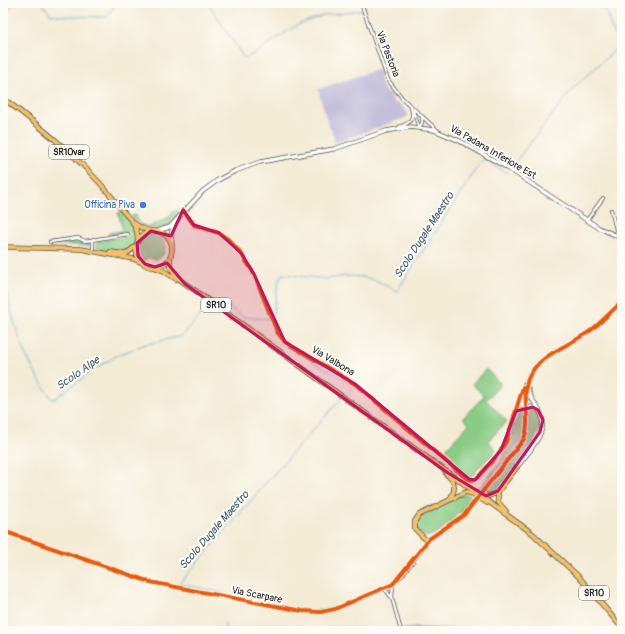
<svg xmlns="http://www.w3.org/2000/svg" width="625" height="634" font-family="Pangolin,sans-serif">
  <rect width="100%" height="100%" fill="#fdfcf7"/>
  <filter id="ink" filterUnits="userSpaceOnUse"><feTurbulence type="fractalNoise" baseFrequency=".025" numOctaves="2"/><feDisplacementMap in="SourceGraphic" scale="8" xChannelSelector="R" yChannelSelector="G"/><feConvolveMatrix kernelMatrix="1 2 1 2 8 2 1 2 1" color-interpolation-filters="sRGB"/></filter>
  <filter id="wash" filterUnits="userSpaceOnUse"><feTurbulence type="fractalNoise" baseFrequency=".012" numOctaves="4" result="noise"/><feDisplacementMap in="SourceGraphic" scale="16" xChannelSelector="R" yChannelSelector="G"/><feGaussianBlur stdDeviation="0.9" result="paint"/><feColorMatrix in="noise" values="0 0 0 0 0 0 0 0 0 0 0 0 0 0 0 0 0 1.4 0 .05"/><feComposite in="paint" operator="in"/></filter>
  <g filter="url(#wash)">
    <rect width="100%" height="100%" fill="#f4ebd5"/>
    <path fill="#c4c0db" d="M 379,69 L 381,76 L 379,77 L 384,91 L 386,91 L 387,94 L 390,93 L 394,103 L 398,103 L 408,113 L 407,117 L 335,143 L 331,128 L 329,128 L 318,89 Z"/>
    <path fill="#89cb84" stroke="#5a7b58" d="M 177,210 L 179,212 C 176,216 173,222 169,225 C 164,230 147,229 141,225 C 137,223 134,219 131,216 L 136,215 L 140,224 L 149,227 L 171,216 L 170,214 Z
      M 122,212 C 126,218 134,225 136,233 C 137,236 136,239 135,242 C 129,258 109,251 97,247 L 96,242 L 98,241 L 131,236 L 130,231 L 127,231 L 128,233 L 108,235 L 109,233 L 123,231 L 118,213 Z
      M 153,233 L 165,237 L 162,240 C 170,251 160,264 148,257 L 144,261 C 135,250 139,236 153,233 Z
      M 79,239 L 79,243 L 89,242 L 90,246 L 47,244 Z
      M 486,369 L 501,384 L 486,400 L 507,421 L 488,441 L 497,450 L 470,478 L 443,452 L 469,424 L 463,418 L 484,396 L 472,384 Z
      M 533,410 L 539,414 C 548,434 508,475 496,491 L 491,495 L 484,493 L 525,441 L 528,432 L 528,413 Z
      M 519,413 L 524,415 L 525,427 L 522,439 L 480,490 L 479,489 L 501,461 L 512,434 L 516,435 L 512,432 Z
      M 468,494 L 475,497 C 468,506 437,539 425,536 C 422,535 419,532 417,530 L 416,522 L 420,516 L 462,495 Z"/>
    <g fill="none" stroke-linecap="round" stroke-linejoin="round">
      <path stroke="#5ea2d3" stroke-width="1" d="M 42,3 L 50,14 L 62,16 L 107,17 L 116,3
        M 208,3 L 244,58 L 252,55 L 297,25 L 324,15 L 362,10
        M 364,3 L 366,8 L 365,9
        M 603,3 L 611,27 L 620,45
        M 3,14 L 15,3
        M 511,167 L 576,85 L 622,44
        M 3,294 L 7,294 C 17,337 27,365 53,400 L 93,370 L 116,356 L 143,345 L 182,336 L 202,313 L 214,314 L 216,311
        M 221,304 L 224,303 L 243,317 L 270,319
        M 273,313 L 279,280 L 282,274 L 327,279 L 346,276 L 364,277 L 377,281 L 397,291 L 482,160 L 488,161 L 504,172 L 508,172
        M 269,316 L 275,333 L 285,345 L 349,383 L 351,388 L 346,395
        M 262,487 L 341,399
        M 224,593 L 179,584 L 261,489
        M 225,623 L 225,631"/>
      <path stroke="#5ea2d3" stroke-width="3.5" d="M 396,631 L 418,629 L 470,631"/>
    </g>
  </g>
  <g filter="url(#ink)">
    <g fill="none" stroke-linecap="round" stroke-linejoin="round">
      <g stroke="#494844" stroke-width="4">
        <path id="minor" d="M 361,3 L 388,80 L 403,99 L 437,130
          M 413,111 L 419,127
          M 399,127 C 409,124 415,119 411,108
          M 419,127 L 422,123 L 422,117
          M 611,210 L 618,237
          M 184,211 L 194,225 L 219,233 L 229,240 L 241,253 L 254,274 L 277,332 L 285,342 L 355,384 L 467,479 L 473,480 L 477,478 C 494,461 506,445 514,422 C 518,408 518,393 526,381
          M 587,220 L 603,198
          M 50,242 L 78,238 L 85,241 L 128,234
          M 93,250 L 93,239
          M 516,411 L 526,410
          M 393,584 L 392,598 L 401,631
          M 385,589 L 392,598"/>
      </g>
      <g stroke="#494844" stroke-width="5">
        <path id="tertiary" d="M 157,231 L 170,227 L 203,191 L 218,180 L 235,171 L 260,162 L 334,149 L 386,131 L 410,127 L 434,130 L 460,141 L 506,167 L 599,228 L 622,238
          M 172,244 L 171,235 L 174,224
          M 526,410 L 531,407 L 537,409
          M 517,467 C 527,454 549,431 541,414 C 537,405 530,399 528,389
          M 484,489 L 525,437 C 531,419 521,398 528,379 C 537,355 571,345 590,331 C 601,322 611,312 622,302
          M 3,531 L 150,582 L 296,610 L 316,612 L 335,609 L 390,586 L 402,575 L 429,539 L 461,517 L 476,500"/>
      </g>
      <g stroke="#494844" stroke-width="5.5">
        <path id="primary" d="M 3,98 C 42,128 80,158 111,196 C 122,209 133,229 152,231
          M 133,223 L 137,232 L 138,241
          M136 249a18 18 0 1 1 36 0a18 18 0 1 1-36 0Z
          M 3,247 L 81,249 L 134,259 L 145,264
          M 110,252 L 126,254 L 136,246
          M 170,258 L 170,267 L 179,279 L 532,533 L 579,577 L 622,628
          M 156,268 L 164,271 L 176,279
          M 446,474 C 454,480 457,488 451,497
          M 498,492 L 498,502 L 506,511
          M 481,493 L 489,496 L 497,493 L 517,467
          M 427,541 L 415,529 L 415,521 L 419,515 L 466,492 L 473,494 L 487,503"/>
      </g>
      <use href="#minor" stroke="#fff" stroke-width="2.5"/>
      <use href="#tertiary" stroke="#fff" stroke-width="3.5"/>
      <use href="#primary" stroke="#f4c16a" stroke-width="4"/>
      <g stroke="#494844" stroke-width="5" stroke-linecap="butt">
        <path id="tertiary-bridge" d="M 476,500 L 484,489"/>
      </g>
      <use href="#tertiary-bridge" stroke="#fff" stroke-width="3.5"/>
      <g stroke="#fdfcf7" stroke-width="6">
        <path id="cycleway" d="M 183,210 L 194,225 L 219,233 L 229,240 L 241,253 L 254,274 L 277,332 L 285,342 L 355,384 L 467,479 L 473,480 L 477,478 L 496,457 L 506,442 L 523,387
          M 3,531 L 150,582 L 302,611 L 321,612 L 335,609 L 393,584 L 429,539 L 464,515 L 524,439 C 532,420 521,398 528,379 C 537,355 571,345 590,331 C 602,322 611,311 622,302"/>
      </g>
      <use href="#cycleway" stroke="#e8590c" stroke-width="4"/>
    </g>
  </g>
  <path fill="#c2185b" fill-opacity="0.2" stroke="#c2185b" stroke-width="3" stroke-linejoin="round" d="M 183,210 L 194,225 L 219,233 L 241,253 L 254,274 L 285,342 L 355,384 L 469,479 L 475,480 L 501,450 L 516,411 L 533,407 L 538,410 L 543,420 L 540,432 L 498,491 L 486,496 L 448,473 L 185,284 L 167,263 L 155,267 L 145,264 L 138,256 L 137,243 L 151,231 L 171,236 Z"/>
  <circle fill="#3f7fe0" stroke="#fdfcf7" stroke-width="1.5" cx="143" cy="205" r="4"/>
  <g text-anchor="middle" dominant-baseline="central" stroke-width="4" stroke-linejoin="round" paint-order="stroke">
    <g fill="#fdfcf7" stroke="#6a6a68" stroke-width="1">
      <rect x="49" y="145" width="40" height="14" rx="3"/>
      <rect x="201" y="298" width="30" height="14" rx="3"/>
      <rect x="579" y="586" width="30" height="14" rx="3"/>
    </g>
    <g font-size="9" font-weight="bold" fill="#2b2b2b">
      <text x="69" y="152">SR10var</text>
      <text x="216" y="305">SR10</text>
      <text x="594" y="593">SR10</text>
    </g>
    <g font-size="10" fill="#2b2b2b" stroke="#fdfcf7">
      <text transform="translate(388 54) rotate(69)">Via Pastoria</text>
      <text transform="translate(493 152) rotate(30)">Via Padana Inferiore Est</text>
      <text transform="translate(333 361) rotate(31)">Via Valbona</text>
      <text transform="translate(257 595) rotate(11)">Via Scarpare</text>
    </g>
    <g font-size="10" fill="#366cbe" stroke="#fdfcf7" text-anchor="end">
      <text x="135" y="205">Officina Piva</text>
    </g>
    <g font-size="11" font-style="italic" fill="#3f5b6e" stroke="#fdfcf7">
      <text transform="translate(424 235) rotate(-57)">Scolo Dugale Maestro</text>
      <text transform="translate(78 373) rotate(-35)">Scolo Alpe</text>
      <text transform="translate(214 530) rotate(-49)">Scolo Dugale Maestro</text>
    </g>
  </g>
  <rect width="625" height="634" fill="none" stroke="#fdfcf7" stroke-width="16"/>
</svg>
